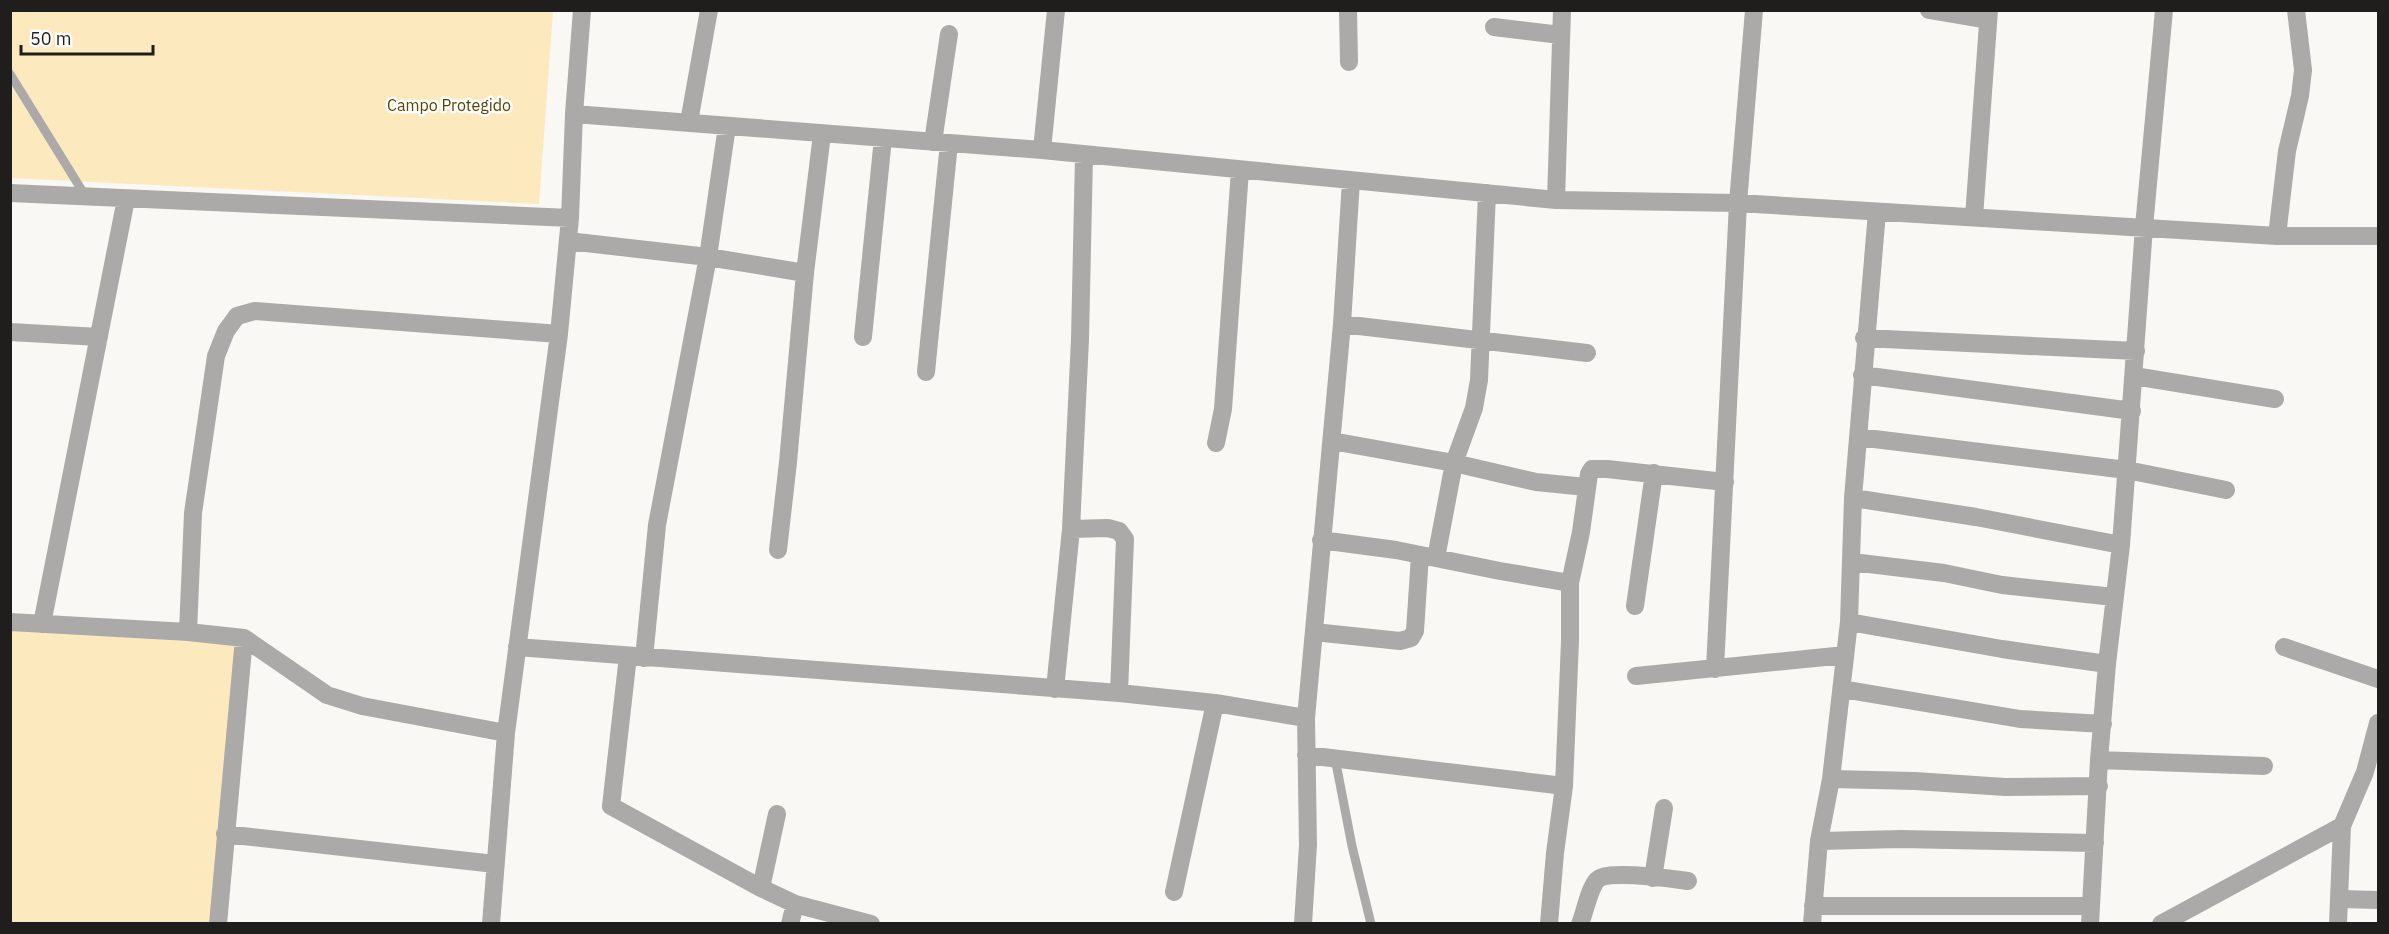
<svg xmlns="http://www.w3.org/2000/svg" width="2389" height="934" font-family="'IBM Plex Sans',sans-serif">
  <rect width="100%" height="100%" fill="#faf8f4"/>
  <path fill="#fce9be" d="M 11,11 L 553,11 L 539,204 L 11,178 Z
    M 10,629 L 247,645 L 223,923 L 11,923 Z"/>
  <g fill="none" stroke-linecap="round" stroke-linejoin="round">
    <path stroke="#abaaa8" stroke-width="9" d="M 10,74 L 86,197
      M 1335,758 L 1352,846 L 1371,924"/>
    <path stroke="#abaaa8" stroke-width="18" d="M 1348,10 L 1349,62
      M 1929,10 L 1988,20
      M 1494,27 L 1561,35
      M 574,114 L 1042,150 L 1556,200 L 1738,203 L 2277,236 L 2378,236
      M 689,122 L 709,10
      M 933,142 L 949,34
      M 1042,150 L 1056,10
      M 10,193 L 570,218
      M 1556,200 L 1562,10
      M 1974,217 L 1989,10
      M 2277,236 L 2287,151 L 2300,96 L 2303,70 L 2296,10
      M 568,241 L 708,257 L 805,273
      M 1342,324 L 1587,353
      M 10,332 L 99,337
      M 863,337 L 883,138
      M 1864,338 L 2136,351
      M 926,372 L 949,143
      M 1862,375 L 2132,411
      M 2134,376 L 2275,399
      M 1858,437 L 2127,470 L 2226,490
      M 1332,441 L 1454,463 L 1536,482 L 1586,487
      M 1216,443 L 1223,409 L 1240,170
      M 1853,498 L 1976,517 L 2121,545
      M 1071,529 L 1108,528 L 1119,531 L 1125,539 L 1119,693
      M 1321,540 L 1396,550 L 1500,571 L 1570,583
      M 778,550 L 788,462 L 805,273 L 822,134
      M 1436,558 L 1454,463 L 1474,408 L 1479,380 L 1487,193
      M 1852,562 L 1944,573 L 2002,585 L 2114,597
      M 1635,606 L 1654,473
      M 10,622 L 188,632 L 244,638 L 327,695 L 362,706 L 506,733
      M 1849,622 L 2002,649 L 2107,664
      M 42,624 L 126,199
      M 188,632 L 193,513 L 216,356 L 226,331 L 237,316 L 255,311 L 559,334
      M 1314,632 L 1400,641 L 1411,638 L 1415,631 L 1420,555
      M 517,647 L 1119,693 L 1215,703 L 1306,718
      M 2284,647 L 2378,679
      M 628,656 L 611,806 L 761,888 L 795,904 L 871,924
      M 644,658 L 657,525 L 708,257 L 727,126
      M 1715,669 L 1738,203 L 1754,10
      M 1636,676 L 1845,655
      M 1055,689 L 1071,529 L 1080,339 L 1084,156
      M 1842,689 L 2020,719 L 2103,724
      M 1306,755 L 1564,786
      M 2099,760 L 2264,766
      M 1831,779 L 1915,781 L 2005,787 L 2099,786
      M 225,834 L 495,864
      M 1819,841 L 1901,839 L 2095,843
      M 1653,878 L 1664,808
      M 761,888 L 777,814
      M 1174,892 L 1215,703
      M 2339,899 L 2378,900
      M 1813,906 L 2090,906
      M 218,924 L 244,638
      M 491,924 L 506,733 L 559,334 L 570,218 L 574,114 L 582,10
      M 790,924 L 795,904
      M 1303,924 L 1308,845 L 1306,718 L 1342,324 L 1351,181
      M 1549,924 L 1555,853 L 1564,786 L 1570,641 L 1570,583 L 1581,532 L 1589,474 L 1592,469 L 1607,469 L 1725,482
      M 1580,924 C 1585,912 1589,889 1597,880 C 1606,869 1672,879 1688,881
      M 1812,924 L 1819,841 L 1831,779 L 1849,622 L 1853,498 L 1877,212
      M 2090,924 L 2099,760 L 2107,664 L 2121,545 L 2144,227 L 2164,10
      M 2161,924 L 2342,826
      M 2338,924 L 2342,826 L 2365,772 L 2378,723"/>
  </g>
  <g text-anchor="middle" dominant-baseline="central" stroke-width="5" stroke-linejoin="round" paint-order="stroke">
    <g font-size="16" fill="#5b4400" stroke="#fff">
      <text x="449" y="105">Campo Protegido</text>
    </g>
  </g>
  <rect width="2389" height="934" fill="none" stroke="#1f1e1c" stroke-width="24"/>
  <path d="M21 45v9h132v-9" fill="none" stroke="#1f1e1c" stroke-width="3"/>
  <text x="30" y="45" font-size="18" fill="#1f1e1c" stroke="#ffffff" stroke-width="4.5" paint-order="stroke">50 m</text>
</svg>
